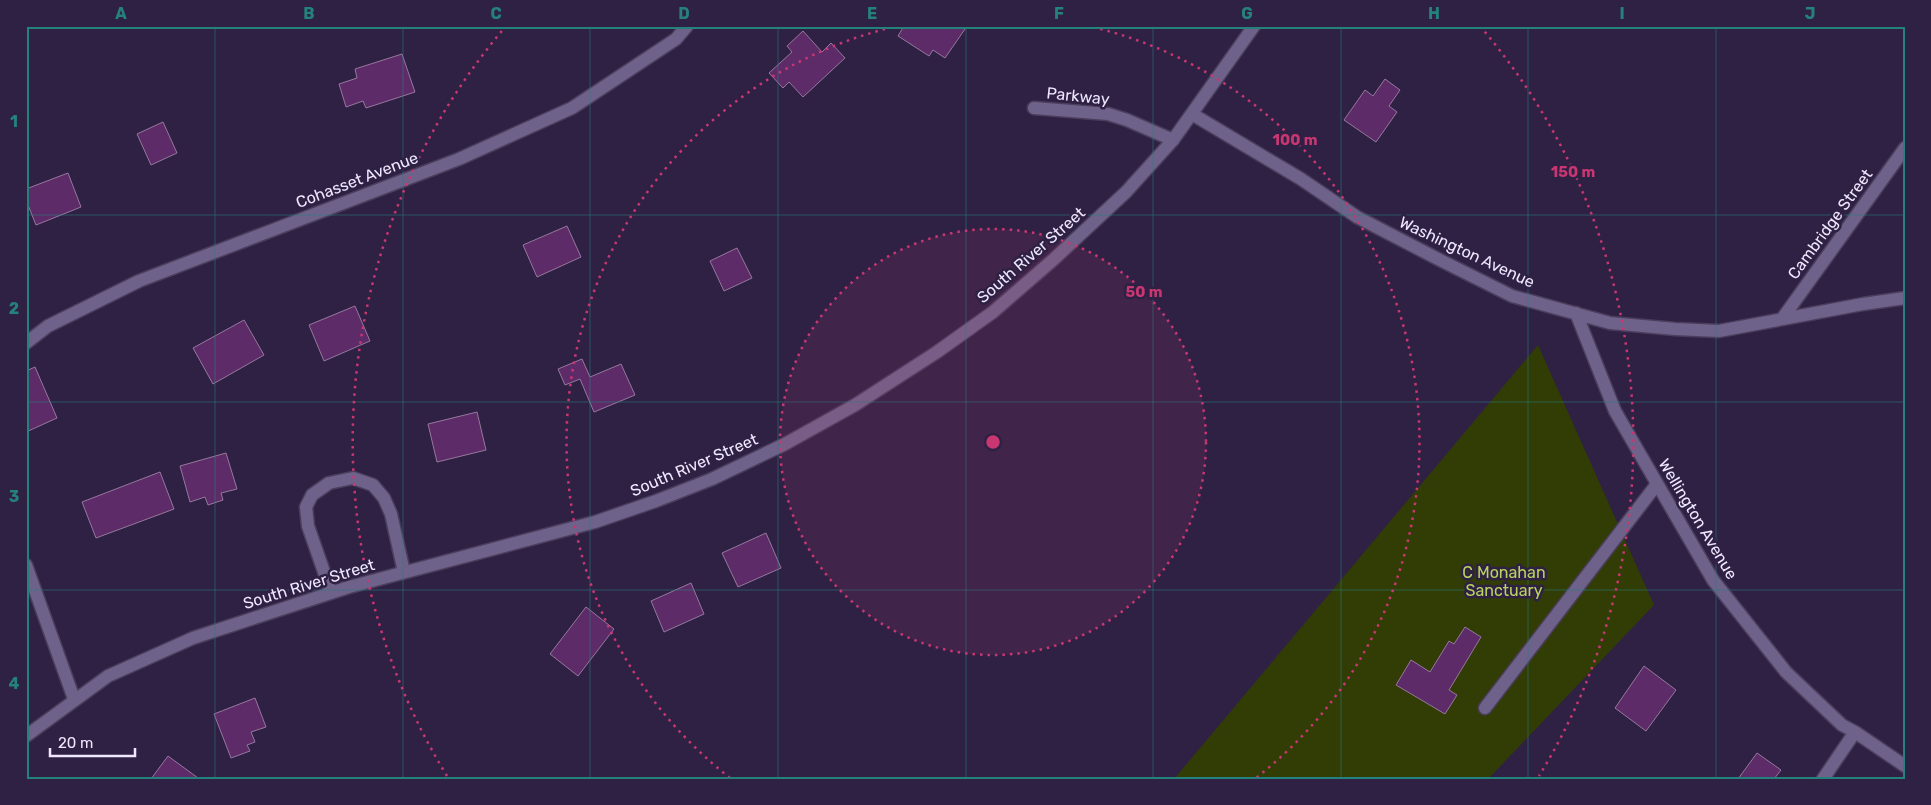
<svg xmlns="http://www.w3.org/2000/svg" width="1931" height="805" font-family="Rubik,sans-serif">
  <rect width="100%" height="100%" fill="#2f2144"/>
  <path fill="#323d05" d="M 1538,345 L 1654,605 L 1488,779 L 1174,779 Z"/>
  <path fill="#5e2b69" stroke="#96789d" d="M 904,26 L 960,26 L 965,29 L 945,58 L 933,50 L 929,56 L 898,36 Z
    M 803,31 L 822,52 L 831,43 L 845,58 L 803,97 L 789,82 L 783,88 L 769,73 L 792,52 L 787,46 Z
    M 402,54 L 415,92 L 366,108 L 363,101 L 346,107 L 339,84 L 357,78 L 355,69 Z
    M 1385,79 L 1400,90 L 1389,106 L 1397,112 L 1376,142 L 1344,120 L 1365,90 L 1373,96 Z
    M 163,122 L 177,153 L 151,165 L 137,134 Z
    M 68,173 L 81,207 L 36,225 L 26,200 L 26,189 Z
    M 567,226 L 581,257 L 537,277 L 523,245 Z
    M 737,248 L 752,278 L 724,291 L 710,261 Z
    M 355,306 L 370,341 L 324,361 L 309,325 Z
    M 244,320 L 264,355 L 213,384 L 193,348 Z
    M 582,359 L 590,377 L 621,364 L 635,395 L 594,412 L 580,379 L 565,385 L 558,369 Z
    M 35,367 L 57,418 L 26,432 L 26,371 Z
    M 477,412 L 486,450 L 437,462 L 428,424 Z
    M 226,453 L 237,489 L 221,493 L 223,500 L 208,505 L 205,497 L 190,502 L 180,466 Z
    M 160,472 L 174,509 L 96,538 L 82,502 Z
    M 766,533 L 781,568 L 738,587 L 722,553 Z
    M 691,583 L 704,614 L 664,632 L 651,601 Z
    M 586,607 L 614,629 L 578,676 L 550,654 Z
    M 1465,627 L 1481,637 L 1449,690 L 1457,695 L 1445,714 L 1396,685 L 1411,660 L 1430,672 L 1449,641 L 1454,644 Z
    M 1644,666 L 1676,690 L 1646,731 L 1615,708 Z
    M 255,698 L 266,727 L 251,732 L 255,742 L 247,745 L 250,751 L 231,758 L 214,714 Z
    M 1757,753 L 1781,770 L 1774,779 L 1738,779 Z
    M 168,756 L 198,778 L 197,779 L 151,779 Z"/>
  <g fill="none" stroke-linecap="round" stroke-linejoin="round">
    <g stroke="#4b3e5d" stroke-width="15">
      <path id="service" d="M 331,592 L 308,526 L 306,507 L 312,495 L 329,483 L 353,478 L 373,485 L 384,498 L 391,514 L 404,572"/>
    </g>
    <g stroke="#4b3e5d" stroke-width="15">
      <path id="minor" d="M 1034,108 L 1108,114 L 1127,120 L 1173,140
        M 1192,114 L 1301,179 L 1357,217 L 1440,260 L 1512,296 L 1610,323 L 1675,329 L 1719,331 L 1863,304 L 1905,298
        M 1576,313 L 1615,411 L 1713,580 L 1786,672 L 1842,725 L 1855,732 L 1905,766
        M 1782,319 L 1905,148
        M 26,343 L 48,326 L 139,281 L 459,159 L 572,108 L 676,39 L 687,26
        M 26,565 L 74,699
        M 1485,708 L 1657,484
        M 1823,779 L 1855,732"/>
    </g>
    <g stroke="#4b3e5d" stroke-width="15">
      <path id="tertiary" d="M 26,736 L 108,676 L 193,638 L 349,587 L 595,522 L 656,501 L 712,479 L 785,444 L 855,405 L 937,352 L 993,312 L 1054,259 L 1126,192 L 1173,140 L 1254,26"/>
    </g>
    <use href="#service" stroke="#6f628a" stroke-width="12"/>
    <use href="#minor" stroke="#6f628a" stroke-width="12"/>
    <use href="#tertiary" stroke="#6f628a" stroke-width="12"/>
  </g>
  <path fill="none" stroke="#25817c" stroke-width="1" stroke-opacity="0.55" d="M 215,26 L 215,779M 403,26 L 403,779M 590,26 L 590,779M 778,26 L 778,779M 966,26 L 966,779M 1153,26 L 1153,779M 1341,26 L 1341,779M 1528,26 L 1528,779M 1716,26 L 1716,779M 26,215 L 1905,215M 26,402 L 1905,402M 26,590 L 1905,590"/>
  <circle cx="993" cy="442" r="213" fill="#c93773" fill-opacity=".12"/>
  <g fill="none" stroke="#c93773" stroke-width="2.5" stroke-dasharray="2.5 5">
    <circle cx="993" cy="442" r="213"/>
    <path d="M730 778A427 427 0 0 1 893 27M1093 27A427 427 0 0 1 1256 778"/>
    <path d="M447 776A640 640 0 0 1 506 26M1480 26A640 640 0 0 1 1539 776"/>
  </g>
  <g text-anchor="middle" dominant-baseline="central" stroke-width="5" stroke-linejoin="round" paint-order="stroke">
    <g font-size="16" fill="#eee7fe" stroke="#2f2144">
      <text transform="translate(1078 96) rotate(6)">Parkway</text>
      <text transform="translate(357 180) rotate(-21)">Cohasset Avenue</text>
      <text transform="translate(1830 224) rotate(-54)">Cambridge Street</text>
      <text transform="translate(1467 252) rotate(25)">Washington Avenue</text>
      <text transform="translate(1031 255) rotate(-41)">South River Street</text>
      <text transform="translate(694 465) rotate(-23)">South River Street</text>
      <text transform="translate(1698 519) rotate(59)">Wellington Avenue</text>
      <text transform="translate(309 584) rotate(-17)">South River Street</text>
    </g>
    <g font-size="16" fill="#b9d35f" stroke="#2f2144">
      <text x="1504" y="572">C Monahan<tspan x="1504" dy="18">Sanctuary</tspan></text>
    </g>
  </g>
  <circle cx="993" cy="442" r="8" fill="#c93773" stroke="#2f2144" stroke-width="2.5"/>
  <g font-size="15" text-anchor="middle" font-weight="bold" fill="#c93773" stroke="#2f2144" stroke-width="5" stroke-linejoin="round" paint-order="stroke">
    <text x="1295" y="145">100 m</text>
    <text x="1573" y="177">150 m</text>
    <text x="1144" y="297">50 m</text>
  </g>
  <rect width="1931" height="805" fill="none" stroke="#2f2144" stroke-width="55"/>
  <path d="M50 748v8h85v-8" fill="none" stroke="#eee7fe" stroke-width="2.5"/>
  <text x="58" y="748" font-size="15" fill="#eee7fe" stroke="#2f2144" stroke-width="4" paint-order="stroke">20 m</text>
  <rect x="28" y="28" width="1876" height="750" fill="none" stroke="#25817c" stroke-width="2"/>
  <g font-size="16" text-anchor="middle" font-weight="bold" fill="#25817c">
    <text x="121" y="19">A</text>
    <text x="309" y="19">B</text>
    <text x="496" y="19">C</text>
    <text x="684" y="19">D</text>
    <text x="872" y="19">E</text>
    <text x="1059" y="19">F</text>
    <text x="1247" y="19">G</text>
    <text x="1434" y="19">H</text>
    <text x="1622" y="19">I</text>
    <text x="1810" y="19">J</text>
    <text x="14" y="127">1</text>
    <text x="14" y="314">2</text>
    <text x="14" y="502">3</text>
    <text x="14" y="689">4</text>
  </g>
</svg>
